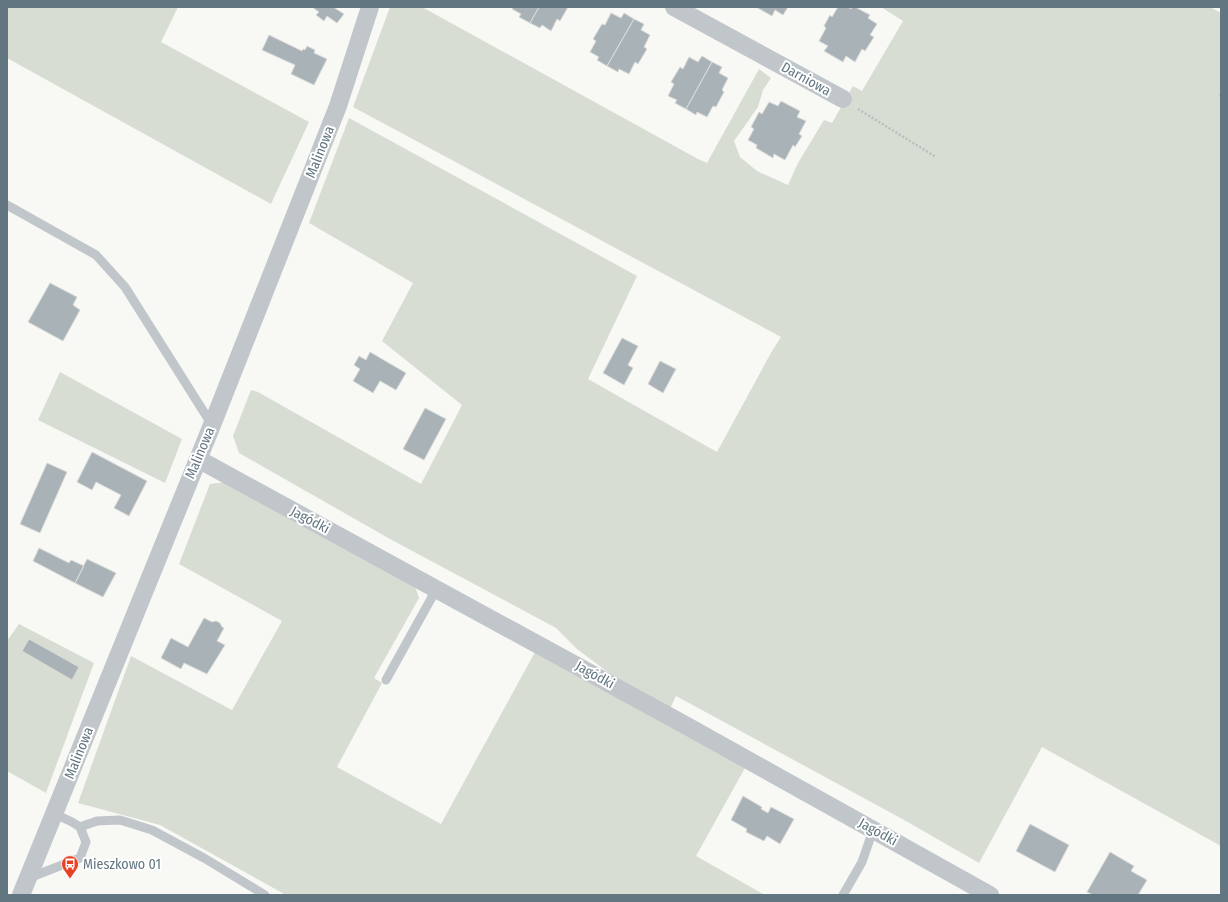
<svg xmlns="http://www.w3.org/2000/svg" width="1228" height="902" font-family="'Fira Sans Condensed',sans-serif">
  <rect width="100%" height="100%" fill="#f8f8f5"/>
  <path fill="#d8ddd4" d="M 7,7 L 178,7 L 161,42 L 309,122 L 271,204 L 7,58 Z
    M 390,7 L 422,7 L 698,159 L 707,163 L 759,69 L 771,78 L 763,90 L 758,107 L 734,141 L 740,157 L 757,171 L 788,185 L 798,163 L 824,120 L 832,123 L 853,86 L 862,91 L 903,21 L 881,7 L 1210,7 L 1221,13 L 1221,846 L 1042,747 L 979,863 L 906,821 L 676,696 L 670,709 L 625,685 L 577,649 L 556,628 L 390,539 L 239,453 L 233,436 L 251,390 L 258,392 L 421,484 L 462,405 L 382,341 L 413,283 L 309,223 L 349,118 L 637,276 L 588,379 L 717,452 L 772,351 L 781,337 L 353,107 Z
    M 60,372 L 182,439 L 165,483 L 38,420 Z
    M 226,482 L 415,586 L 419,598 L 374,678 L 382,683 L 337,767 L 441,824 L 535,652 L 745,768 L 696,856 L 765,895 L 286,895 L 160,825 L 78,803 L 131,656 L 232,710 L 282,621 L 179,564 L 210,484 Z
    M 19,624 L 94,663 L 46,793 L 7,771 L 7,641 Z"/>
  <path fill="#a8b2b7" stroke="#dadad7" d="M 312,7 L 333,7 L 344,14 L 337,23 L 327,16 L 324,21 L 316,15 L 319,12 Z
    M 513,7 L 539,7 L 530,23 L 519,17 L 521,14 L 512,9 Z
    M 539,7 L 568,7 L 560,21 L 557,19 L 551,31 L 542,25 L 540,28 L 530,23 Z
    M 756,7 L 788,7 L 783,15 L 775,10 L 772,16 Z
    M 838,7 L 848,7 L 851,9 L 852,7 L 855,7 L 870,15 L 868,18 L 877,24 L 870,35 L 874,37 L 865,51 L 862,49 L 855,62 L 846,56 L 843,62 L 824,51 L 828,46 L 819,41 L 826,28 L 824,26 L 830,15 L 832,17 Z
    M 611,13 L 621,18 L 624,13 L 634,19 L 607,66 L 597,60 L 599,57 L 590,52 L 596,41 L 593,39 L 602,24 L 605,25 Z
    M 634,19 L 644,24 L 641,30 L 650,35 L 644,47 L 647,49 L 638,64 L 635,62 L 629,74 L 619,69 L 618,72 L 607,66 Z
    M 269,35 L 302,51 L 303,49 L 305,50 L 307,46 L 315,50 L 314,53 L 327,59 L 314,85 L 291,74 L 295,65 L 262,50 Z
    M 702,56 L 712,62 L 686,109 L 675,103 L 677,100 L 668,96 L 674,84 L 671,82 L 680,67 L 683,69 L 689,57 L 698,62 Z
    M 712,62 L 722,67 L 719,73 L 728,78 L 722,90 L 724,92 L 716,107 L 713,106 L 707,117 L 697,112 L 696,115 L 686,109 Z
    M 781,101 L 800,111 L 797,117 L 806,121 L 799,134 L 802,136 L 795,147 L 793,145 L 785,160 L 774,154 L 773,158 L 756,148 L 757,145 L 748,140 L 754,129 L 751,127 L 759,112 L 762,114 L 769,102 L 778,106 Z
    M 50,283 L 77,297 L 73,305 L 80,310 L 63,341 L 28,322 Z
    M 622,338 L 638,346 L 628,365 L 633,368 L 624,385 L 603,373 Z
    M 370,352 L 406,373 L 396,390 L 380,381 L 373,393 L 353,381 L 360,369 L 354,365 L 359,356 L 366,360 Z
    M 660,361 L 676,369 L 663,393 L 648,384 Z
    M 425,408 L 446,419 L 424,460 L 403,449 Z
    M 92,452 L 147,481 L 129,516 L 114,508 L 121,495 L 96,482 L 92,490 L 77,482 Z
    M 47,463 L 67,472 L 40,533 L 20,524 Z
    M 39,548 L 69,563 L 71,560 L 84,566 L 75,583 L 33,561 Z
    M 87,559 L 116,573 L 103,597 L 75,583 Z
    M 204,618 L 212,622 L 216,621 L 220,623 L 222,627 L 224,628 L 217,641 L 225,645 L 207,674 L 184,663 L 181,669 L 161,658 L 171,638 L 188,647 Z
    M 29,639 L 79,667 L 72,680 L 22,651 Z
    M 743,796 L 760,806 L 762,807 L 761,809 L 768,813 L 771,807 L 794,819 L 780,844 L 767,836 L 764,841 L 746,832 L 747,829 L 731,820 Z
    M 1030,824 L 1069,845 L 1055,872 L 1016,851 Z
    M 1110,852 L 1134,866 L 1131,871 L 1147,880 L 1138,895 L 1093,895 L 1087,892 Z"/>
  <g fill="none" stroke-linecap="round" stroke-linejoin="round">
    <path stroke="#b9bdc0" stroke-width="2.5" stroke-dasharray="2 2" stroke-linecap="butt" d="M 1220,96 L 1221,94
      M 858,109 L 936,157"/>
    <path stroke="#c1c6ca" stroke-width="9" d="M 7,205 L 96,255 L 125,287 L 212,425
      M 386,680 L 437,588
      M 80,827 L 97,821 L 120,820 L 152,830 L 204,858 L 265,895
      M 29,878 L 80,858 L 86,842 L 80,827 L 72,822 L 55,814
      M 843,895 L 862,862 L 873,830"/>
    <path stroke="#c1c6ca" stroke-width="18" d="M 674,7 L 843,99
      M 198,459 L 685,725 L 990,895
      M 21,895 L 212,425 L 338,106 L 370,7"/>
  </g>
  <defs>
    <g id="bus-pin" transform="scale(0.9)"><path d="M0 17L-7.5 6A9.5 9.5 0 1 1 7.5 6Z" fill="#e94124" stroke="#fff"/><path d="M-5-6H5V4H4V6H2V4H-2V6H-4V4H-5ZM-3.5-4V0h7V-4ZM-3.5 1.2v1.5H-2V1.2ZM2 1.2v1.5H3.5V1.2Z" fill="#fff"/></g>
  </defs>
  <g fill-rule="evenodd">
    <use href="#bus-pin" x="70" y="864"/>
  </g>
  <g text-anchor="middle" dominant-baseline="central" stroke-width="4" stroke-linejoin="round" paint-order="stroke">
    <g font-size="14" fill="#627681" stroke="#fff">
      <text transform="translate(806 79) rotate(29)">Darniowa</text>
      <text transform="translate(320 152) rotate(-68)">Malinowa</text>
      <text transform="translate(200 453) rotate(-67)">Malinowa</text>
      <text transform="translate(310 520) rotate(28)">Jagódki</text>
      <text transform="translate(595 675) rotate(29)">Jagódki</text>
      <text transform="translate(79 753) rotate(-68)">Malinowa</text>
      <text transform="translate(878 832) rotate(29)">Jagódki</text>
    </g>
    <g font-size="14" fill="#627681" stroke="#fff" text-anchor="start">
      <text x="83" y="864">Mieszkowo 01</text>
    </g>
  </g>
  <rect width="1228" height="902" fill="none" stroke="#627681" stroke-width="16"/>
</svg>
